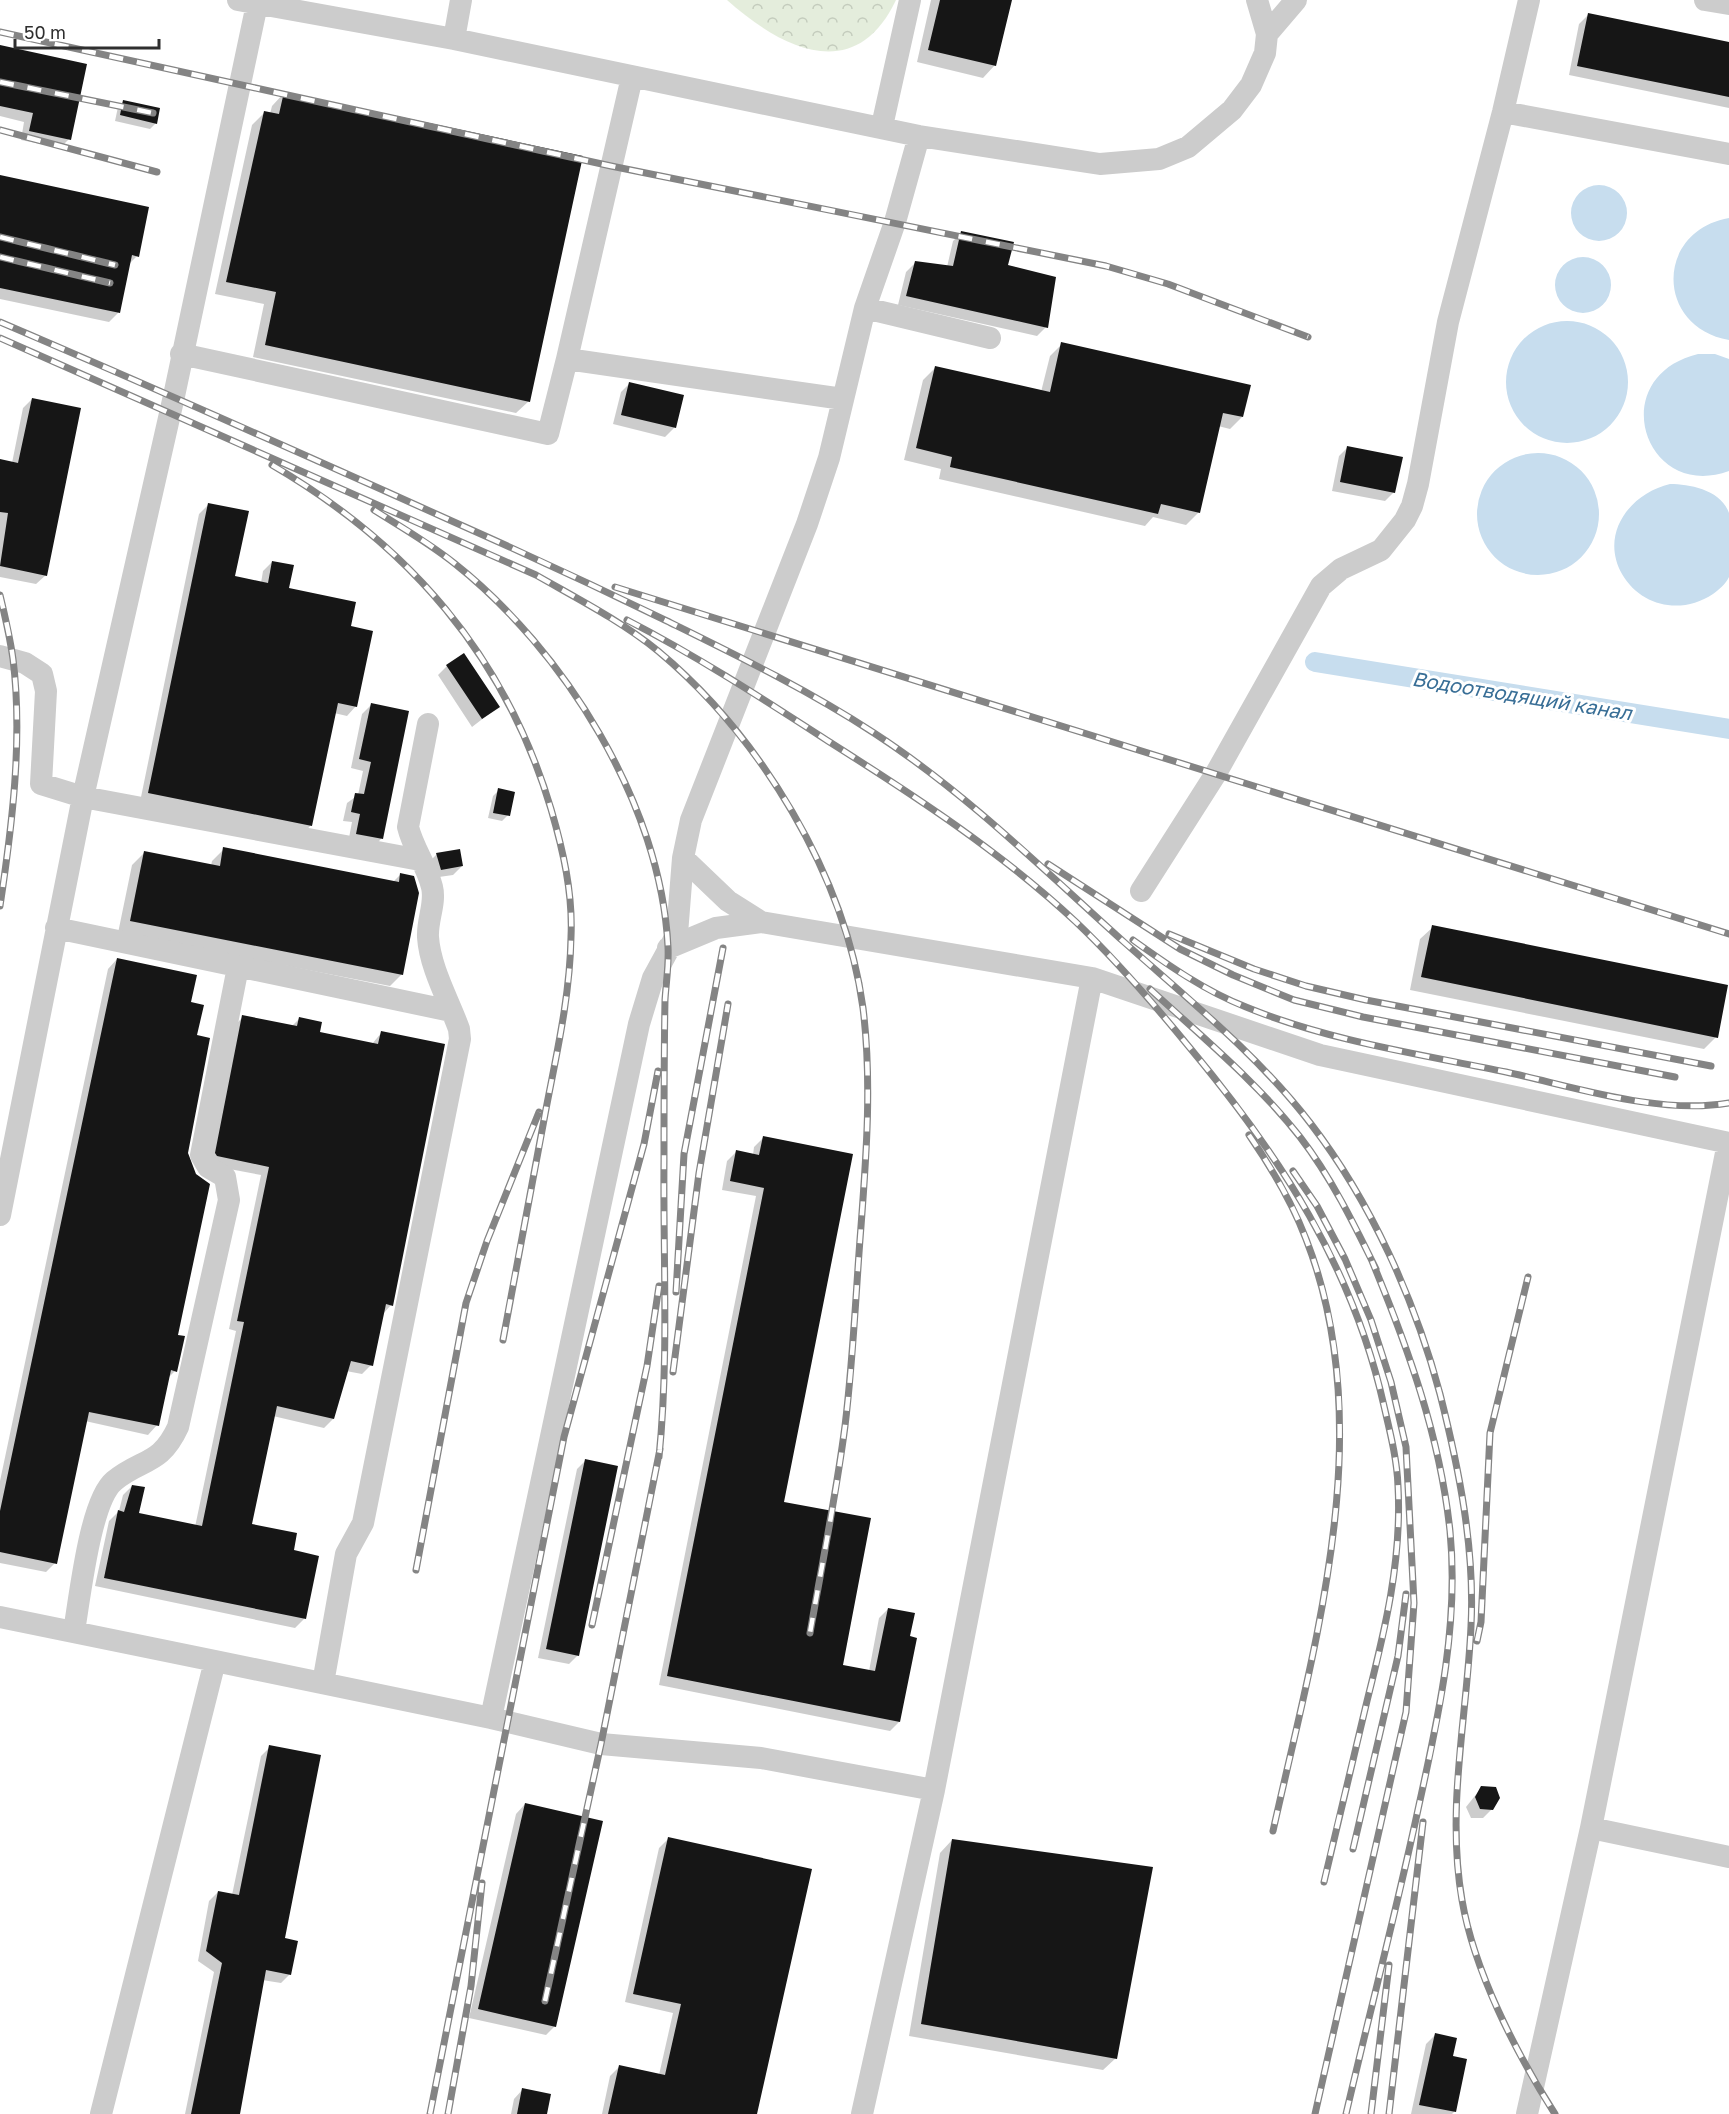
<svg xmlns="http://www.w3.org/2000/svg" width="1729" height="2114" font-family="'Golos Text',sans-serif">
  <defs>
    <pattern id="forest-crowns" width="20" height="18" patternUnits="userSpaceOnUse" patternTransform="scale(1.5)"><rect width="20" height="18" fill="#e4eddc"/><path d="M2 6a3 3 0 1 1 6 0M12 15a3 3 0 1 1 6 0" fill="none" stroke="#c4ccbd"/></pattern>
  </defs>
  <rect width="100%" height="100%" fill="#fff"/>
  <path fill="url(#forest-crowns)" d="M 727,0 L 896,0 C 855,86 782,49 727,0 Z"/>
  <path fill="#c7ddee" d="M1571 213a28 28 0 1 1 56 0a28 28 0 1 1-56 0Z
    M 1729,218 L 1729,340 C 1655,327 1655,231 1729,218 Z
    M1555 285a28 28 0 1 1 56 0a28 28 0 1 1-56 0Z
    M1506 382a61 61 0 1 1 122 0a61 61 0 1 1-122 0Z
    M 1698,354 L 1715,354 L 1729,359 L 1729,471 C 1644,502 1604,377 1698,354 Z
    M1477 514a61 61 0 1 1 122 0a61 61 0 1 1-122 0Z
    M 1670,484 C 1690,484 1721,490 1729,513 C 1729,521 1729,536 1729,545 C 1729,554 1729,569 1729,577 C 1726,584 1718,590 1713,594 C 1682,615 1641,607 1622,574 C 1599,533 1631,493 1670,484 Z"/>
  <path fill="#0003" d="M 931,0 L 1010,0 L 995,65 L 983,78 L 917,62 Z
    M 1588,15 L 1729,43 L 1729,108 L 1569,75 L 1579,24 Z
    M 0,47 L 69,139 L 60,148 L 21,140 L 24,122 L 0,116 Z
    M 284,93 L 529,401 L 516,413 L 253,357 L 264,304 L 215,294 L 252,125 L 264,113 L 270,114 L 272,106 Z
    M 123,102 L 156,123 L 150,129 L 115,121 L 118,107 Z
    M 0,177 L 137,256 L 128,265 L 118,313 L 109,322 L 0,299 Z
    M 962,232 L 1006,266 L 1046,327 L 1037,336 L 898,305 L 906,272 L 915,263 L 947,267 L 953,241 Z
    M 1062,344 L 1242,417 L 1230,429 L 1218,426 L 1199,512 L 1186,525 L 1153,517 L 1145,526 L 939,479 L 941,469 L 904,460 L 923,380 L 935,368 L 1041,392 L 1050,356 Z
    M 630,383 L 682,396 L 674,428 L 665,437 L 613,424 L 621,392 Z
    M 32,399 L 46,575 L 36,584 L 0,577 L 0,461 L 12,463 L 23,408 Z
    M 1348,447 L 1394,492 L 1385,501 L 1332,491 L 1339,456 Z
    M 208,505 L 233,577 L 261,583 L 263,571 L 272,562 L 287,589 L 349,627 L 356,706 L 347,716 L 334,713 L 311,825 L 302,835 L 140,802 L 199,514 Z
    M 447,666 L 498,707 L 472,727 L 438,675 Z
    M 371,705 L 381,839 L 372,848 L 348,843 L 352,822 L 343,821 L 347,803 L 358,795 L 363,771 L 351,768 L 362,714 Z
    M 499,790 L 508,815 L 502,821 L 488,818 L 493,796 Z
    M 224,849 L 393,882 L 401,874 L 402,974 L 390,986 L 118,933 L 132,865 L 144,853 L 211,866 L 212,861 Z
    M 437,854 L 462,866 L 453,875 L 432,878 L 428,863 Z
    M 1433,927 L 1716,1037 L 1704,1049 L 1410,990 L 1420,939 Z
    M 117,959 L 189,1003 L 196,1037 L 186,1153 L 175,1371 L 167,1379 L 157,1425 L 148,1435 L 85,1421 L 55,1563 L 46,1572 L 0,1563 L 0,1481 L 108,969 Z
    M 243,1017 L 291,1027 L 299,1019 L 318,1033 L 372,1044 L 382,1032 L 391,1305 L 383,1314 L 371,1365 L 362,1374 L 346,1371 L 333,1419 L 324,1428 L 273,1416 L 250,1525 L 292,1551 L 317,1557 L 304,1619 L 295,1628 L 95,1586 L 109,1521 L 119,1511 L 123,1495 L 132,1486 L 137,1514 L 195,1527 L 236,1331 L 229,1329 L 261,1175 L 208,1165 L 234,1026 Z
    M 763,1138 L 782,1503 L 841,1666 L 869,1671 L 879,1618 L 888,1609 L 909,1638 L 899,1722 L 890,1731 L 659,1685 L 756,1196 L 722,1190 L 727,1161 L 736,1152 L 753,1155 L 754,1147 Z
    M 586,1460 L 578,1655 L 569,1664 L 538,1658 L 577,1469 Z
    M 270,1747 L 283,1939 L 290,1974 L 281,1983 L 262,1980 L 238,2114 L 185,2114 L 214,1972 L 198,1961 L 209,1901 L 218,1892 L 232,1895 L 261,1756 Z
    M 1482,1787 L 1492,1809 L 1483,1818 L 1471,1818 L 1466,1807 Z
    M 525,1804 L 555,2026 L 546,2035 L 469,2018 L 516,1814 Z
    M 669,1838 L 756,2114 L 602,2114 L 610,2076 L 619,2067 L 659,2075 L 673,2013 L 625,2002 L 659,1848 Z
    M 952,1840 L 1116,2058 L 1103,2070 L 909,2036 L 940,1853 Z
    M 1435,2035 L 1451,2057 L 1466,2060 L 1454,2112 L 1452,2114 L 1411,2114 L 1426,2044 Z
    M 523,2089 L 546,2114 L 511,2114 L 514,2099 Z"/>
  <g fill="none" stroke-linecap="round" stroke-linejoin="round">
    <path stroke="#c7ddee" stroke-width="20" d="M 1315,662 L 1729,729"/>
  </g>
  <path fill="#161616" d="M 940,0 L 1012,0 L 996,66 L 928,50 Z
    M 1588,13 L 1729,42 L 1729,97 L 1577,66 Z
    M 0,45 L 87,64 L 71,140 L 29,131 L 33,113 L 0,106 Z
    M 284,92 L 583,156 L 530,402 L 265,345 L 276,292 L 226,282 L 264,111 L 279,114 Z
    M 123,100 L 160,108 L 157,124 L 120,115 Z
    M 0,175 L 149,207 L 139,257 L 132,255 L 120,313 L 0,288 Z
    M 961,231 L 1014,242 L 1008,265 L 1056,277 L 1048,328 L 906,296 L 915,261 L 953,266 Z
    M 1061,342 L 1251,385 L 1243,417 L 1223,413 L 1200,513 L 1161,504 L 1158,514 L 950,467 L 952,457 L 916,448 L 935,366 L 1050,392 Z
    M 629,382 L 684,395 L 676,428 L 621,415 Z
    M 32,398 L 81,408 L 47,576 L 0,566 L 8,513 L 0,512 L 0,459 L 18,463 Z
    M 1347,446 L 1403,457 L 1395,493 L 1340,482 Z
    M 208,503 L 249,511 L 235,576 L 268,583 L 272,561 L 294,565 L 289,588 L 356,602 L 351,626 L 373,631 L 357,707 L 338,703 L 312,826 L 148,793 Z
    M 464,653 L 500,707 L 482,719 L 446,665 Z
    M 371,703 L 409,711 L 383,839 L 356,834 L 360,814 L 351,812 L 355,793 L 364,794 L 371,762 L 359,759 Z
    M 498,788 L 515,792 L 510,816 L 493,813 Z
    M 223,847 L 399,882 L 400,873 L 414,876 L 419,893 L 403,975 L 130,921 L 144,851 L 220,866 Z
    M 460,849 L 463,866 L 441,870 L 436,853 Z
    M 1432,925 L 1728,985 L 1718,1038 L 1421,977 Z
    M 117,958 L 197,975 L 191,1002 L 204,1005 L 197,1035 L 210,1038 L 188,1153 L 196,1174 L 210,1184 L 178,1335 L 185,1336 L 177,1372 L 171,1370 L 159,1426 L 89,1412 L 57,1564 L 0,1552 L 0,1511 Z
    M 242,1015 L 297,1026 L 299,1017 L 322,1022 L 320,1032 L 378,1044 L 381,1031 L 445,1044 L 393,1306 L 386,1304 L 373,1366 L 351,1361 L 334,1419 L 277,1406 L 252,1524 L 297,1533 L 294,1550 L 319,1556 L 306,1619 L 104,1578 L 118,1510 L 124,1512 L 132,1485 L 145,1487 L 139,1513 L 202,1526 L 244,1322 L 237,1321 L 269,1167 L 217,1156 L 215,1153 Z
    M 763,1136 L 853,1154 L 784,1502 L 871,1518 L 843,1665 L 875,1671 L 888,1608 L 915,1613 L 910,1636 L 917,1638 L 900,1722 L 667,1676 L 764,1188 L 730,1181 L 736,1150 L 759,1155 Z
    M 585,1459 L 618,1466 L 579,1656 L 546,1649 Z
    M 269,1745 L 321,1755 L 285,1938 L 298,1941 L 291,1975 L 266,1970 L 240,2114 L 191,2114 L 222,1963 L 206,1951 L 218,1891 L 239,1895 Z
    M 1481,1786 L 1496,1787 L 1500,1798 L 1493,1810 L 1480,1809 L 1475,1797 Z
    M 525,1803 L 603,1821 L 556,2027 L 478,2009 Z
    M 668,1837 L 812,1869 L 757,2114 L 608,2114 L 619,2065 L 665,2075 L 681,2004 L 633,1994 Z
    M 952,1839 L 1153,1867 L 1117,2059 L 921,2024 Z
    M 1435,2033 L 1457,2038 L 1453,2056 L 1467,2059 L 1456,2112 L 1419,2105 Z
    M 522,2088 L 551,2094 L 547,2114 L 517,2114 Z"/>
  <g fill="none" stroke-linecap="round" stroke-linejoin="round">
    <path stroke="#ccc" stroke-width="22" d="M 238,0 L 454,39 L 919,136 L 1100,164 L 1159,159 L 1188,147 L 1232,110 L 1251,85 L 1265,53 L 1267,34 L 1257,0
      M 1705,0 L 1729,4
      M 1267,34 L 1296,0
      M 454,39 L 461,0
      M 632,77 L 567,359 L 843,399
      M 1503,112 L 1729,154
      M 882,126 L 910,0
      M 865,308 L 990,338
      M 181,354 L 548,434 L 567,359
      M 0,656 L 25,663 L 42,674 L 46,691 L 41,784 L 83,797 L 420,860
      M 683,858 L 728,901 L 761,922 L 1092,978 L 1320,1055 L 1729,1143
      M 1141,891 L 1215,775 L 1321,586 L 1341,569 L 1381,550 L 1405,520 L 1412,506 L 1418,484 L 1448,322 L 1503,112 L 1529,0
      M 56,928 L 451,1011
      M 668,948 L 716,928 L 761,922
      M 0,1215 L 83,797 L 174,396 L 257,4
      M 0,1617 L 215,1661
      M 74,1631 C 80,1597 90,1501 114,1481 C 142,1458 160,1466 178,1427 L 229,1200 L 225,1177 L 208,1167 L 201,1155 L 238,967
      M 323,1683 L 346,1554 L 363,1523 L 460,1039 L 459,1029 C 449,1001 430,968 428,937 C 427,920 436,903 432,887 C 427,866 413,848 408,827 L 428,724
      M 491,1718 L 639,1024 L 653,978 L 677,934 L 683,858 L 691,820 L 807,524 L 829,458 L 865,308 L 895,222 L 919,136
      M 1591,1828 L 1729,1857
      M 101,2114 L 215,1661 L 491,1718 L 601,1744 L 761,1758 L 934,1790
      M 862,2114 L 934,1790 L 1092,978
      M 1527,2114 L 1591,1828 L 1728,1143"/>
    <g stroke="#848484" stroke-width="7">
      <path id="rail" d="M 0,32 L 611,166 L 1106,266 L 1168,284 L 1308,337
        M 0,82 L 153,113
        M 0,130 L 157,172
        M 0,237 L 115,265
        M 0,257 L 110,283
        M 0,322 C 152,387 303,454 454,522 C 526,554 597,587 667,621 C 738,656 808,690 874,733 C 965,792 1044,870 1124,942 C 1188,999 1259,1056 1311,1124 C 1371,1202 1415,1300 1440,1394 C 1459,1469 1475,1548 1471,1626 C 1467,1717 1446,1808 1462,1900 C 1474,1971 1516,2053 1555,2114
        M 0,338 L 536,575 C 578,599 621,621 658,651 C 760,736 845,875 863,1008 C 873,1089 865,1171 859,1253 C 855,1311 852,1369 845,1426 C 836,1496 822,1564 810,1633
        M 272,465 C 409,545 505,655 551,809 C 563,850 573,893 571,937 C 570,995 557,1052 546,1109 C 532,1186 517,1263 503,1340
        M 374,510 C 401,527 429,543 454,563 C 564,650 661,804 668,947 C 669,965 666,983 665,1000 C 664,1054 664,1107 664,1160 C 663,1260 669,1358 659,1457
        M 615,587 L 1729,934
        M 0,595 C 5,616 10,637 13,659 C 23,739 12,826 0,906
        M 627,620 C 697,656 763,699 828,741 C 915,796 1001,852 1076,922 C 1117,961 1154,1004 1190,1048 C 1280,1156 1353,1267 1384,1406 C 1390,1432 1397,1459 1398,1486 C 1402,1560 1385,1630 1367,1701 C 1353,1761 1338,1821 1324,1882
        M 1048,864 L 1180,949 L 1233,975 L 1294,1000 L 1363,1017 L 1675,1077
        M 1169,934 L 1254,969 L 1306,986 L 1366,1000 L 1711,1066
        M 1133,940 C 1168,965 1205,991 1246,1007 C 1329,1041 1419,1054 1506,1072 C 1575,1087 1659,1115 1729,1103
        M 1150,989 C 1201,1036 1257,1082 1300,1137 C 1331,1177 1354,1224 1376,1269
        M 1249,1135 C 1271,1167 1292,1202 1306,1239 C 1380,1428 1315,1642 1273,1831
        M 1293,1171 L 1317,1206 L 1345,1259 L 1371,1320 L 1391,1382 L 1406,1447 L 1414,1603 L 1406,1712 L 1315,2114
        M 676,1292 L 684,1154 L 723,948
        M 673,1372 L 699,1173 L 728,1004
        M 416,1570 L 466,1303 L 487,1241 L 539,1112
        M 592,1625 L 647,1366 L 659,1286
        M 1477,1641 L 1481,1622 L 1490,1433 L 1528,1277
        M 1353,1849 L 1398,1656 L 1406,1594
        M 545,2001 L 601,1744 L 660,1449
        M 430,2114 L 564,1437 L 644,1144 L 658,1071
        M 448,2114 L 471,1986 L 482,1883
        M 1346,2114 C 1370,2011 1397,1908 1419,1805 C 1439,1714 1459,1624 1450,1531 C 1440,1436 1408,1348 1372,1261
        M 1371,2114 L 1389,1965
        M 1389,2114 L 1423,1822"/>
    </g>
    <use href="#rail" stroke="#fff" stroke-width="4.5" stroke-dasharray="14" stroke-linecap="butt"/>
  </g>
  <g text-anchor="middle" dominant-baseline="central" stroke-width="6" stroke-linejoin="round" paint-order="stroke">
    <g font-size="20" font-style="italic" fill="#386e96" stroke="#fff">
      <text transform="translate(1522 695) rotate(9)">Водоотводящий канал</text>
    </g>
  </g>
  <path d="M15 39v9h144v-9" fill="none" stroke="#2f2f2f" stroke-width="3"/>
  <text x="24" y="39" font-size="18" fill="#2f2f2f" stroke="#ffffff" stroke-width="4.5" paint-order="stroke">50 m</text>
</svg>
